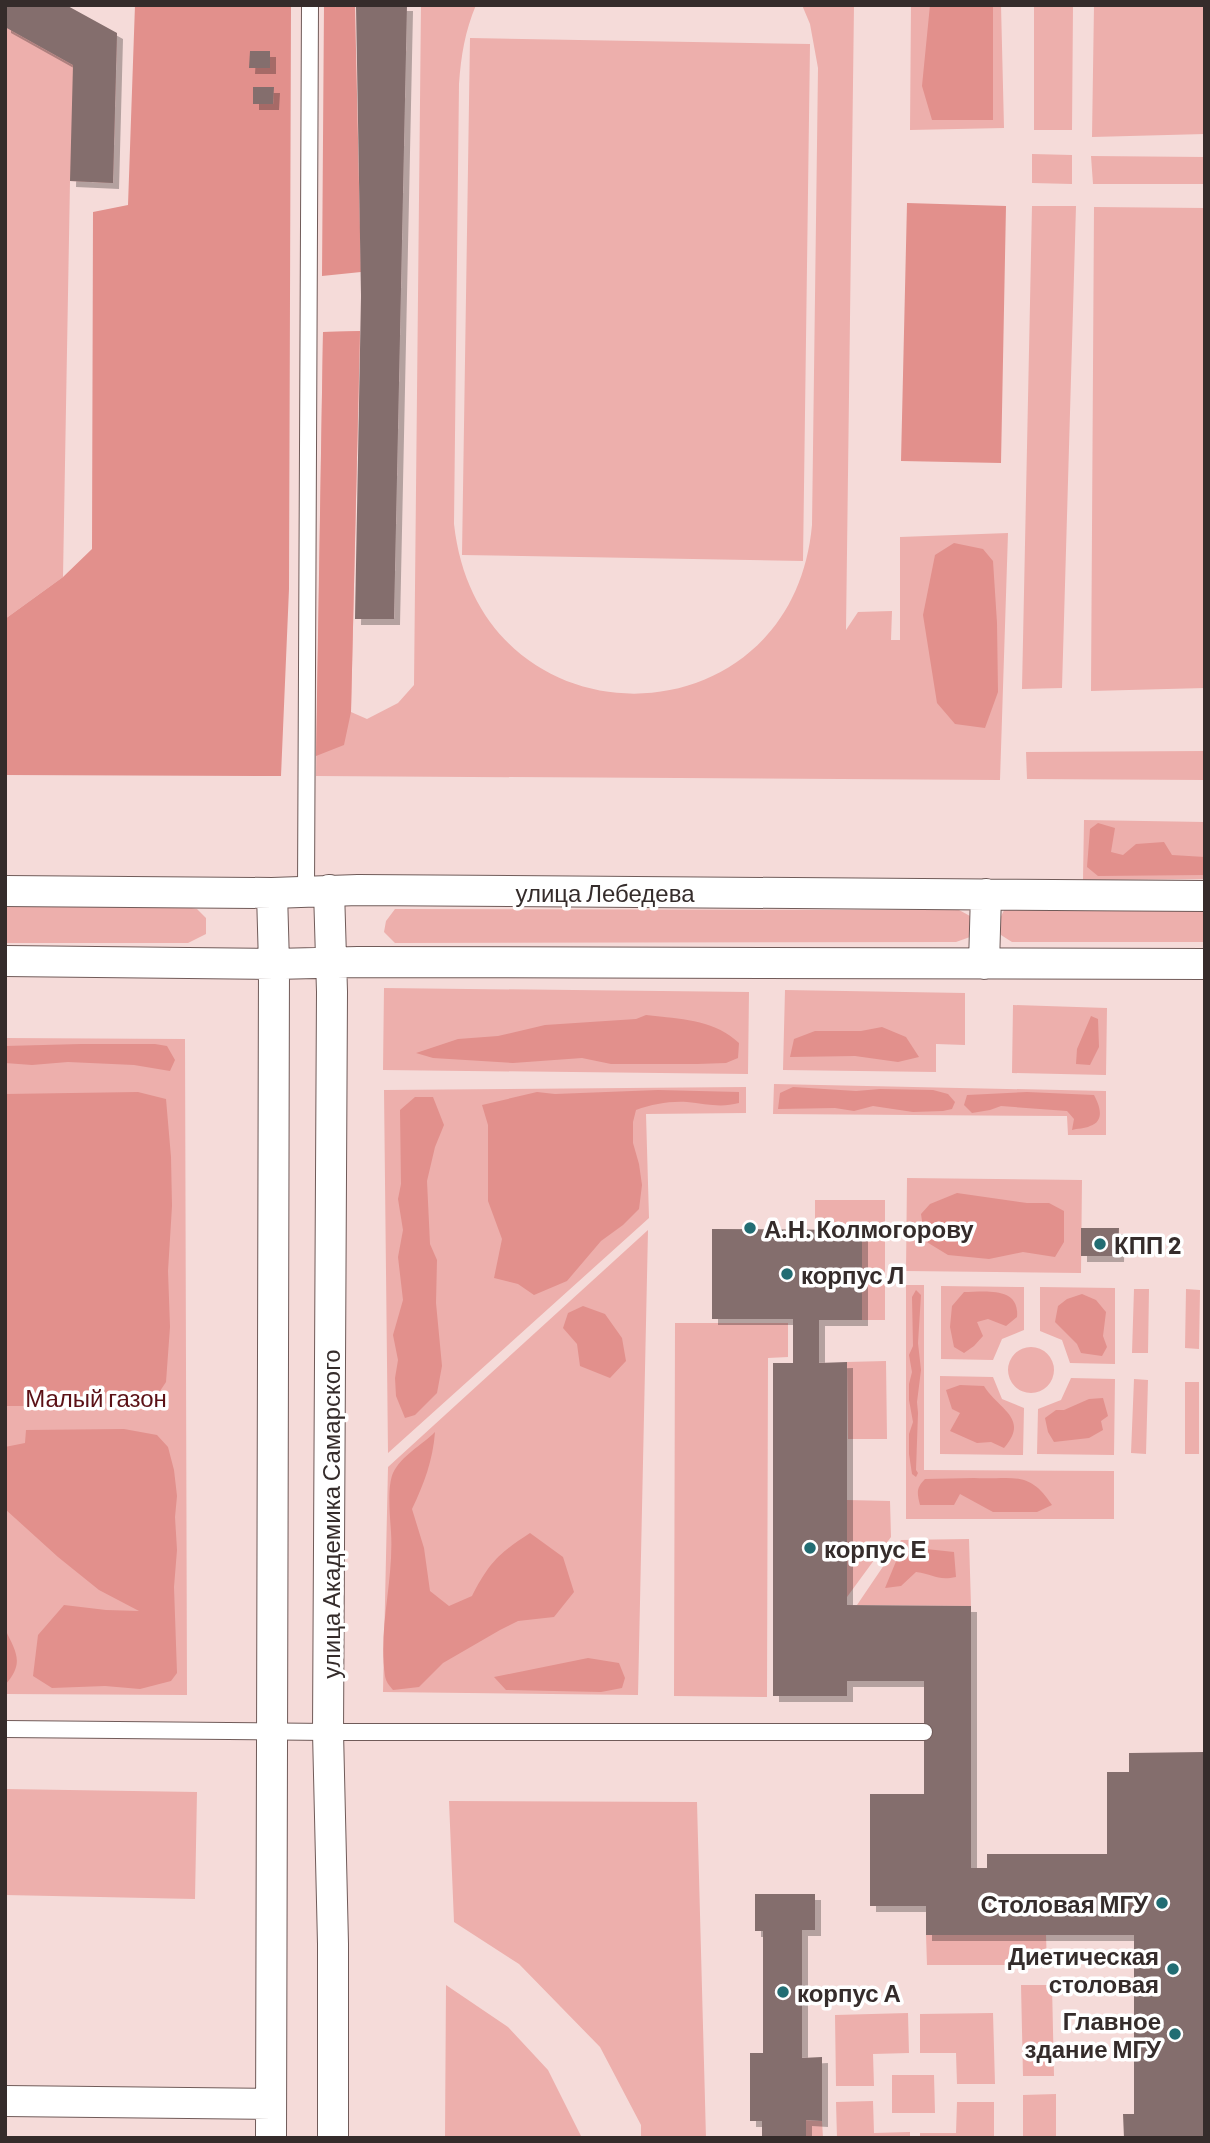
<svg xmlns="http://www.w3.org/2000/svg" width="1210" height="2143" font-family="Barlow,sans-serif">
  <defs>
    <filter id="shadow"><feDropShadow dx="6" dy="6" stdDeviation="0" flood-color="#0004"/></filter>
  </defs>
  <rect width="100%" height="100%" fill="#f5dbd9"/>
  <path fill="#edafac" d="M 5,5 L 117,33 L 113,183 L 70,181 L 63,577 L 5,619 Z
    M 421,5 L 476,5 C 465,31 461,56 459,84 L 454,524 C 479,752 792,748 812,525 L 818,68 L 810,24 L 802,5 L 854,5 L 846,630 L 858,612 L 892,611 L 891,640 L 900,640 L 900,537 L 1008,533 L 1000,780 L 316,776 L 323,332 L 360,331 L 351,712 L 367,719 L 398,703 L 414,685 Z
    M 911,5 L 1001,5 L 1004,128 L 910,130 Z
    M 1034,5 L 1073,5 L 1072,130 L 1034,130 Z
    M 1094,5 L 1205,5 L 1205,134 L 1092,137 Z
    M 470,38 L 810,44 L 803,561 L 462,555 Z
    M 1032,154 L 1072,155 L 1072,184 L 1032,183 Z
    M 1091,156 L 1205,157 L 1205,184 L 1093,184 Z
    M 1032,206 L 1076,206 L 1062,688 L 1022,689 Z
    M 1094,207 L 1205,208 L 1205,688 L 1091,691 Z
    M 1205,751 L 1205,780 L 1027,779 L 1026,752 Z
    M 1084,820 L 1205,822 L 1205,879 L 1083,880 Z
    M 5,907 L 186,907 L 197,909 L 206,918 L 206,934 L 188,943 L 5,943 Z
    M 1005,908 L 1205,910 L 1205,942 L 1012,942 L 1001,935 L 998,923 Z
    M 395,909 L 959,910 L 970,916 L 972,926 L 970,937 L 956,942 L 395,943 L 384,932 L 386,921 Z
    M 384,988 L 749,992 L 748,1074 L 383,1070 Z
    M 785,990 L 965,993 L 965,1045 L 936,1044 L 936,1072 L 783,1070 Z
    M 1013,1005 L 1107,1008 L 1106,1075 L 1012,1073 Z
    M 5,1038 L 185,1039 L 187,1695 L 5,1694 Z
    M 774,1084 L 1106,1091 L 1106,1135 L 1068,1135 L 1067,1116 L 773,1114 Z
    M 746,1087 L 746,1113 L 646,1114 L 649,1218 L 388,1453 L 384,1090 Z
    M 907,1178 L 1082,1180 L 1081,1273 L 906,1271 Z
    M 815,1200 L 885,1200 L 885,1320 L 862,1320 L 862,1230 L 815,1229 Z
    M 648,1230 L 638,1695 L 383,1692 L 388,1467 Z
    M 906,1285 L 924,1285 L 924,1470 L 1114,1471 L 1114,1519 L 906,1519 Z
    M 941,1286 L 1024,1287 L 1024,1330 L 1002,1339 L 993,1360 L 941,1359 Z
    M 1040,1287 L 1115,1288 L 1115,1364 L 1070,1363 L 1062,1340 L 1040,1331 Z
    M 1134,1289 L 1149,1289 L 1148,1353 L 1132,1353 Z
    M 1186,1289 L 1200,1290 L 1199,1349 L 1185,1348 Z
    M 675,1323 L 788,1323 L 788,1357 L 768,1358 L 767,1697 L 674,1696 Z
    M1008 1370a23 23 0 1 1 46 0a23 23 0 1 1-46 0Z
    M 886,1361 L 887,1439 L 848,1439 L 847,1362 Z
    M 940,1376 L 993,1377 L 1002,1399 L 1024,1408 L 1023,1455 L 940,1454 Z
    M 1071,1378 L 1115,1379 L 1114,1455 L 1037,1454 L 1038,1409 L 1061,1400 Z
    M 1134,1379 L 1148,1380 L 1146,1454 L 1131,1453 Z
    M 1185,1382 L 1199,1382 L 1199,1454 L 1185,1454 Z
    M 847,1500 L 890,1501 L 891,1537 L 847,1597 Z
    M 969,1539 L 971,1606 L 857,1605 L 901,1540 Z
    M 5,1789 L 197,1792 L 195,1899 L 5,1895 Z
    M 449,1801 L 697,1802 L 706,2138 L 641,2138 L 641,2125 L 600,2047 L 519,1964 L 454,1922 Z
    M 926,1935 L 1046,1935 L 1047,1965 L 927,1965 Z
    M 446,1985 L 508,2027 L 548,2070 L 582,2138 L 445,2138 Z
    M 1021,1985 L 1052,1985 L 1054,2076 L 1023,2076 Z
    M 908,2013 L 909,2053 L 873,2054 L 874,2086 L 836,2086 L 835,2015 Z
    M 993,2013 L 995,2084 L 957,2084 L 956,2053 L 920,2053 L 920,2014 Z
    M 892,2075 L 934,2075 L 935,2113 L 892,2113 Z
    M 1056,2094 L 1056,2138 L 1023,2138 L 1023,2095 Z
    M 873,2101 L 874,2133 L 910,2132 L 910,2138 L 837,2138 L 836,2102 Z
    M 957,2102 L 994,2102 L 994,2138 L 920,2138 L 920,2133 L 956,2133 Z
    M 806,2120 L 822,2121 L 823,2138 L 806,2138 Z"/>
  <path fill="#e2908c" d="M 135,5 L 291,5 L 289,589 L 281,776 L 5,775 L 5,619 L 63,577 L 92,549 L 93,212 L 128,205 Z
    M 324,5 L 355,5 L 361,272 L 322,276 Z
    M 930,5 L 993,5 L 993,120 L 932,120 L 922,86 Z
    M 907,203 L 1006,206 L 1001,463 L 901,461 Z
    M 360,331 L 351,712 L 344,745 L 316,756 L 323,332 Z
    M 954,543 L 983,549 L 993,561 L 997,623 L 998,692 L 985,728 L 955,724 L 937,703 L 923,615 L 935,555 Z
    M 1098,823 L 1115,828 L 1111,852 L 1123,855 L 1136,844 L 1164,842 L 1172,855 L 1205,857 L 1205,875 L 1098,876 L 1087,867 L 1090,829 Z
    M 646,1015 C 679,1019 714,1019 739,1043 L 738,1058 L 726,1063 L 697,1064 L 611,1064 L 582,1058 L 513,1063 L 433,1058 L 416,1053 L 458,1039 L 498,1036 L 545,1025 L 636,1019 Z
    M 1091,1016 L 1098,1019 L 1099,1047 L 1090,1065 L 1076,1064 L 1077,1049 Z
    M 882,1027 L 906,1037 L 919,1057 L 898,1062 L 855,1056 L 790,1057 L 794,1039 L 815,1031 L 861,1031 Z
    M 81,1044 L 155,1044 L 167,1046 L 175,1060 L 170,1071 L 134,1065 L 68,1062 L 32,1065 L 5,1063 L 5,1046 Z
    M 793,1087 L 856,1091 L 880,1089 L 933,1090 L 948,1094 L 955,1102 L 952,1109 L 943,1111 L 913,1112 L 873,1106 L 854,1111 L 835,1108 L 778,1109 L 780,1093 Z
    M 658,1090 L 739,1092 L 739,1103 C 721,1108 706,1104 687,1102 C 669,1101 653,1104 636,1110 L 633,1122 L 633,1143 L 639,1164 L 642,1185 L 639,1209 L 623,1225 L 601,1241 L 567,1281 L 534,1295 L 518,1284 L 494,1278 L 502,1239 L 488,1201 L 488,1125 L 482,1105 L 537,1092 L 555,1094 Z
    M 138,1092 L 166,1099 L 171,1157 L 172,1206 L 168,1271 L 170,1327 L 166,1382 L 154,1400 L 71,1406 L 5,1406 L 5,1094 Z
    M 1027,1092 L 1094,1095 C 1100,1106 1105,1121 1090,1126 C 1085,1129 1077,1128 1072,1130 L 1074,1119 L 1067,1111 L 1001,1106 L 990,1110 L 972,1113 L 964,1105 L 967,1095 Z
    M 415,1097 L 433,1097 L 444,1125 L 435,1147 L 427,1181 L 430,1244 L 437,1260 L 436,1303 L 442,1366 L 437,1393 L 415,1415 L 405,1418 L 396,1396 L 395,1378 L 398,1360 L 393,1335 L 403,1300 L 398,1257 L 403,1230 L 398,1199 L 401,1184 L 400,1110 Z
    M 957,1193 L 1027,1203 L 1049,1203 L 1064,1211 L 1064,1242 L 1055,1257 L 1023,1252 L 989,1259 L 948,1255 L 925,1241 L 921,1214 L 930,1204 Z
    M 916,1290 L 921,1295 L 918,1343 L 921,1370 L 917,1402 L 918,1413 L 916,1470 L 918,1473 L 916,1477 L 912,1474 L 909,1454 L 909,1434 L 913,1422 L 909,1400 L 909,1384 L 912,1372 L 909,1355 L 913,1346 L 912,1297 Z
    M 964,1292 C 985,1292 1020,1286 1017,1317 L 1006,1326 L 988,1319 L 977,1322 L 983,1336 L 974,1346 L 964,1353 L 954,1347 L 950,1327 L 952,1306 Z
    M 1082,1294 L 1096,1300 L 1106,1312 L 1103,1336 L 1107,1347 L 1102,1356 L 1081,1353 L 1077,1344 L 1055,1322 L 1058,1306 L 1067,1299 Z
    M 583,1306 L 605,1314 L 622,1338 L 626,1361 L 610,1378 L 580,1366 L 577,1344 L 563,1328 L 568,1313 Z
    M 960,1385 L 984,1386 C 999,1410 1030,1418 1004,1448 L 991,1442 L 977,1443 L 950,1431 L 960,1413 L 952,1409 L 946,1390 Z
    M 1103,1398 L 1108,1416 L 1101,1421 L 1103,1430 L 1089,1438 L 1054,1442 L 1048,1432 L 1045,1418 L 1056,1410 L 1064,1410 L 1089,1399 Z
    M 124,1429 L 157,1435 L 168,1447 L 174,1470 L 177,1496 L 175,1517 L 177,1550 L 174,1587 L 177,1673 L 171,1681 L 140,1689 L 105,1686 L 52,1688 L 33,1676 L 38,1635 L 64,1605 L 106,1610 L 139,1611 L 99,1590 L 58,1557 L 5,1509 L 5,1447 L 25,1443 L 26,1430 Z
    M 435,1432 C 433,1460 424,1484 412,1509 L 424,1548 L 430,1591 L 449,1606 L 472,1596 C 489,1563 499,1553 530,1533 L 563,1557 L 574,1592 L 554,1617 L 518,1621 L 500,1630 L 443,1663 L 419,1687 L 393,1690 C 389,1685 386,1682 385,1676 C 378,1628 394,1581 391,1532 C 390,1516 387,1487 393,1473 C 401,1456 422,1445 435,1432 Z
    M 974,1478 C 1012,1480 1029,1469 1052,1505 L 1037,1512 L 993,1512 L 960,1494 L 954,1505 L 920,1505 C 917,1493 916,1488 925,1479 Z
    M 917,1548 L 954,1552 L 956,1577 C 937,1581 934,1574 916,1572 L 901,1586 L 885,1588 L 897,1559 Z
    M 5,1629 C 16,1652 25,1663 5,1685 Z
    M 588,1658 L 619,1663 L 625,1678 L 622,1688 L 601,1692 L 506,1690 L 494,1677 Z"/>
  <path fill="#846e6d" filter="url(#shadow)" d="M 5,5 L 66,5 L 117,33 L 113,183 L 70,181 L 73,65 L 5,27 Z
    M 356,5 L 407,5 L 394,619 L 355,619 L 361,296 Z
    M 250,51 L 270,51 L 270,68 L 249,68 Z
    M 253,87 L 274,87 L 273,104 L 253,104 Z
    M 1081,1228 L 1119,1228 L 1118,1256 L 1081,1256 Z
    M 712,1229 L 862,1230 L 862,1320 L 819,1320 L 819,1363 L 847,1362 L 847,1605 L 971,1606 L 971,1868 L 987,1868 L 987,1854 L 1107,1854 L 1107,1772 L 1129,1772 L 1129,1753 L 1205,1752 L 1205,2138 L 1124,2138 L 1123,2114 L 1134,2114 L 1134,1935 L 926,1935 L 926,1906 L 870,1906 L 870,1794 L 924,1794 L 924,1681 L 847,1681 L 847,1696 L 773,1696 L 773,1363 L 793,1363 L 793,1319 L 712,1319 Z
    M 755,1894 L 815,1894 L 815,1930 L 802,1930 L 802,2058 L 822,2057 L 822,2121 L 806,2120 L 806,2138 L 762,2138 L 762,2121 L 750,2121 L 750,2053 L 763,2053 L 763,1931 L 755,1931 Z"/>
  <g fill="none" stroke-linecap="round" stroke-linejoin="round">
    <g stroke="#705b59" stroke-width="18">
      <path id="lane" d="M 306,891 L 310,5
        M 5,1729 L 328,1732 L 924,1732"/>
    </g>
    <g stroke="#705b59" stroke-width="32">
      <path id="street" d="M 329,890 L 332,992 L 328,1732 L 333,1944 L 333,2138
        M 5,891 L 272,893 L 358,890 L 1205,896
        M 5,961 L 274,964 L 358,962 L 1205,964
        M 984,964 L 986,894
        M 5,2101 L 271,2104
        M 271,2138 L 274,964 L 272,893"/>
    </g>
    <use href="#lane" stroke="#fff" stroke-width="16"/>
    <use href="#street" stroke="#fff" stroke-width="30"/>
  </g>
  <g fill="#226d73" stroke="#fff" stroke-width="2.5">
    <circle cx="750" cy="1228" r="7"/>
    <circle cx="1100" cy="1244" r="7"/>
    <circle cx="787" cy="1274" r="7"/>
    <circle cx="810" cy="1548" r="7"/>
    <circle cx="1162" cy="1903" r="7"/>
    <circle cx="1173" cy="1969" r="7"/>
    <circle cx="783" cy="1992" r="7"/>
    <circle cx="1175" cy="2034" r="7"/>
  </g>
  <g text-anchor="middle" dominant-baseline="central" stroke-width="7" stroke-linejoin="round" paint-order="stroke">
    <g font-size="24" fill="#352c2b" stroke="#fff">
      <text x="605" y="892">улица Лебедева</text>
      <text transform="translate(330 1514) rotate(-90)">улица Академика Самарского</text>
    </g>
    <g font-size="24" font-weight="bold" fill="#352c2b" stroke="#fff" text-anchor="start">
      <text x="764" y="1228">А.Н. Колмогорову</text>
      <text x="1114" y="1244">КПП 2</text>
      <text x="801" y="1274">корпус Л</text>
      <text x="824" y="1548">корпус Е</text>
      <text x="1148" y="1903" text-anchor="end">Столовая МГУ</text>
      <text x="1159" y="1955" text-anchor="end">Диетическая<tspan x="1159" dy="28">столовая</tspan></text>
      <text x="797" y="1992">корпус А</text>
      <text x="1161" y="2020" text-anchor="end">Главное<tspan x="1161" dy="28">здание МГУ</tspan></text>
    </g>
    <g font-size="24" fill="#5b1116" stroke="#fff">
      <text x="96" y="1397">Малый газон</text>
    </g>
  </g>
  <rect width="1210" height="2143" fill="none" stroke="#352c2b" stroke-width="14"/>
</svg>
